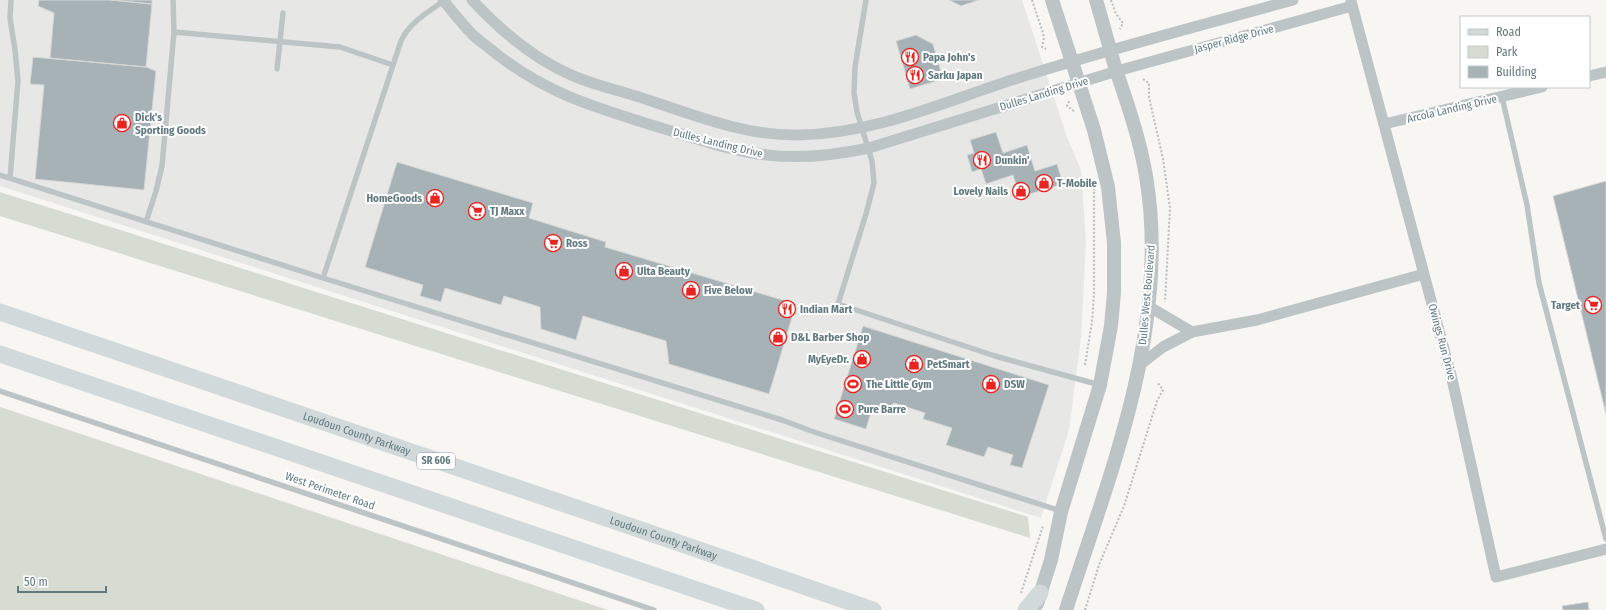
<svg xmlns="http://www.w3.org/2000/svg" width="1606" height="610" font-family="'Fira Sans Condensed',sans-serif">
  <rect width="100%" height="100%" fill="#f7f6f3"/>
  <path fill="#e7e8e6" d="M 0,0 L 1022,0 L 1067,137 L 1081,170 L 1086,242 L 1081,338 L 1069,430 L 1041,518 L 0,186 Z"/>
  <path fill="#d7dcd2" d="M 0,192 L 1028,517 L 1030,538 L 0,216 Z
    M 0,407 L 608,610 L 0,610 Z"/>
  <path fill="#a6b2b5" stroke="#d8d7d6" d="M 39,0 L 111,0 L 152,4 L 146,67 L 50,58 L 54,13 L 38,6 Z
    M 111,0 L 152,0 L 152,4 Z
    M 949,0 L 979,0 L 961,6 Z
    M 916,35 L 933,44 L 943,79 L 910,89 L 896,41 Z
    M 33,57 L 146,67 L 156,71 L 144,190 L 35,179 L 44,85 L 30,84 Z
    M 996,132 L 1003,153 L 1027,145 L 1035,171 L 1057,164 L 1063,184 L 1020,197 L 1013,175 L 986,184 L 981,169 L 972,172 L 967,155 L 974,153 L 970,140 Z
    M 397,162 L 533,203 L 529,218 L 606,242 L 605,247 L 796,304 L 769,394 L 669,364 L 666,341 L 583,316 L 576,340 L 541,329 L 540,307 L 504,296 L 501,305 L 445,288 L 441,302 L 420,296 L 423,285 L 365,267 Z
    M 1606,181 L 1606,414 L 1553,196 Z
    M 863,326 L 1049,385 L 1022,468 L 1010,465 L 1013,455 L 988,447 L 984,457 L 946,445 L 952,428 L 923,419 L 925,413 L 894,403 L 882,413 L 872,409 L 866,429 L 834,419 Z
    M 1588,602 L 1589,610 L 1563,610 L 1562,606 Z"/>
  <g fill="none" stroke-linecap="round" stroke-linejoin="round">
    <path stroke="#b7bcbe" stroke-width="2" stroke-dasharray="2 2" stroke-linecap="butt" d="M 1032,0 L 1043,33 L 1044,38 L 1042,47 L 1046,49
      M 1111,0 L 1116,14 L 1123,23 L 1120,29
      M 1143,79 L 1149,83 L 1149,97 L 1163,159 L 1170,208 L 1165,302
      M 1069,101 L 1067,106 L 1074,111
      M 1085,365 L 1092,322 L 1094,294 L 1094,186
      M 1021,593 L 1043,526
      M 1085,610 L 1099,565 L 1124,506 L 1157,401 L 1163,390 L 1158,383"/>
    <path stroke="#bdc4c6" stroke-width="5.5" d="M 866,0 L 855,67 L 854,93 L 857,112 L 872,161 L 874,183 L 866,214 L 838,304 L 995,356 L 1100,385
      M 174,32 L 340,47 L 393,65
      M 277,69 L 283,13
      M 1502,97 L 1527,205 L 1539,283 L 1606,539
      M 0,175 L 323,278 L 782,420 L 814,432 L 1061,511
      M 10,178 L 18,81 L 15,50 L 10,18 L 11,0
      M 146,222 L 156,191 L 162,166 L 174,32 L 173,0
      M 323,278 L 401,41 C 409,23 428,12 444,1
      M 0,391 L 654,610"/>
    <path stroke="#bdc4c6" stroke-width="11" d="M 443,0 C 453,12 462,24 473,35 C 479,41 487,46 494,52 C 545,93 594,107 655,126 C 692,137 729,151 767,155 C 800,159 836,155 869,148 L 1117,71 L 1352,6
      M 472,0 C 500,30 531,57 569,74 C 590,84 614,89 636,96 C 689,113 742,136 798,135 C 880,134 954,97 1031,74 C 1117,47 1206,24 1293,0
      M 1351,1 L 1452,379 L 1496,577 L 1606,549
      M 1589,76 L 1606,72
      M 1384,124 L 1542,87
      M 1148,306 L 1192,332
      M 1141,364 L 1163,347 L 1192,332 L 1257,320 L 1424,274"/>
    <path stroke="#bdc4c6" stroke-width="14" d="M 1037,604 L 1051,560 L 1061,512 L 1100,385 L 1111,326 L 1114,293 L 1114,243 L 1108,187 L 1094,130 L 1052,0
      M 1066,610 C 1111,470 1171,326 1146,176 C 1140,140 1128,105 1116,70 C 1109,47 1103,23 1096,0"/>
    <g stroke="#d2d9db" stroke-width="17">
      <path id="s1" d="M 0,312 L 650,533 L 873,610"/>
      <path d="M 0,354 L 756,610"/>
      <path d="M 1026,610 L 1040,593"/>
    </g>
  </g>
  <defs>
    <g id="restaurant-ring" transform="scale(0.9)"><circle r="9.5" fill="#fff" stroke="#e92421" stroke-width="1.5"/><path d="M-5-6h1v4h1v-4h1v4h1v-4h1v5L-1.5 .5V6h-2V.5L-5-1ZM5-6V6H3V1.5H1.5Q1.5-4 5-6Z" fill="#e92421"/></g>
    <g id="shop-ring" transform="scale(0.9)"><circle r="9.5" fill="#fff" stroke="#e92421" stroke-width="1.5"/><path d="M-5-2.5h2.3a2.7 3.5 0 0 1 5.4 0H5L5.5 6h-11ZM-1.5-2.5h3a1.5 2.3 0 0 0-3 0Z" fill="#e92421"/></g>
    <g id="supermarket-ring" transform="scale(0.9)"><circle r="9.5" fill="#fff" stroke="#e92421" stroke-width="1.5"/><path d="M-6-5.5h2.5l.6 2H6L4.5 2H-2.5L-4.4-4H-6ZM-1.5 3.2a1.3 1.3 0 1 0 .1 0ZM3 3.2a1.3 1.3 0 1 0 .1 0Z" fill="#e92421"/></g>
    <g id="stadium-ring" transform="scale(0.9)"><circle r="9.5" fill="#fff" stroke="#e92421" stroke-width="1.5"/><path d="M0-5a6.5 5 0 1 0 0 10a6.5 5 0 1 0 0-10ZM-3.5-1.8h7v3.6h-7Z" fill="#e92421"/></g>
  </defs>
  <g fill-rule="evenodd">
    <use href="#restaurant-ring" x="910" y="57"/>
    <use href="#restaurant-ring" x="915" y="75"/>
    <use href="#shop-ring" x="122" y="123"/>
    <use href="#restaurant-ring" x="982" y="160"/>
    <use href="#shop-ring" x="1044" y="183"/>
    <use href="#shop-ring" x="1021" y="191"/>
    <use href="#shop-ring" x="435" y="198"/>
    <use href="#supermarket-ring" x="477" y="211"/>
    <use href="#supermarket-ring" x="553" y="243"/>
    <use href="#shop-ring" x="624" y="271"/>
    <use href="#shop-ring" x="691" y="290"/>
    <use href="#supermarket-ring" x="1593" y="305"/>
    <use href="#restaurant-ring" x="787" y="309"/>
    <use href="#shop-ring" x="778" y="337"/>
    <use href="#shop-ring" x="862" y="359"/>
    <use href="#shop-ring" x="914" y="364"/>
    <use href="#stadium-ring" x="853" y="384"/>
    <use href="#shop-ring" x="991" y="384"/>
    <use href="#stadium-ring" x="845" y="409"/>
  </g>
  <g text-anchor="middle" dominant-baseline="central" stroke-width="4" stroke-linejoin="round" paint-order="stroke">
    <rect fill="#fff" stroke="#90a1a5" stroke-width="1" x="417" y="453" width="38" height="16" rx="3"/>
    <g font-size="10" font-weight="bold" fill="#60797f">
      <text x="436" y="461">SR 606</text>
    </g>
    <g font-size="11" fill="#60797f" stroke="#fff">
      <text transform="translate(1234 39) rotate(-15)">Jasper Ridge Drive</text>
      <text transform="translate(1044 94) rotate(-17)">Dulles Landing Drive</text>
      <text transform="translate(1452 109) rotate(-13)">Arcola Landing Drive</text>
      <text transform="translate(718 143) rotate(14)">Dulles Landing Drive</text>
      <text transform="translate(1147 295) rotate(-85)">Dulles West Boulevard</text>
      <text transform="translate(1442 342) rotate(75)">Owings Run Drive</text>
      <text stroke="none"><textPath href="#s1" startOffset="377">Loudoun County Parkway</textPath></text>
      <text transform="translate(330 491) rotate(19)">West Perimeter Road</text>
      <text stroke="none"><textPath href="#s1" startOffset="701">Loudoun County Parkway</textPath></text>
    </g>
    <g font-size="11" font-weight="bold" fill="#60797f" stroke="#fff" text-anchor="start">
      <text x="923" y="57">Papa John's</text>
      <text x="928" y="75">Sarku Japan</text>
      <text x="135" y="117">Dick's<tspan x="135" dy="13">Sporting Goods</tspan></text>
      <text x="995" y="160">Dunkin'</text>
      <text x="1057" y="183">T-Mobile</text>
      <text x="1008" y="191" text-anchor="end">Lovely Nails</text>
      <text x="422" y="198" text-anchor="end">HomeGoods</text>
      <text x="490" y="211">TJ Maxx</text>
      <text x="566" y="243">Ross</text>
      <text x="637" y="271">Ulta Beauty</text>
      <text x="704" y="290">Five Below</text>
      <text x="1580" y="305" text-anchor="end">Target</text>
      <text x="800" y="309">Indian Mart</text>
      <text x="791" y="337">D&amp;L Barber Shop</text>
      <text x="849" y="359" text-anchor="end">MyEyeDr.</text>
      <text x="927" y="364">PetSmart</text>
      <text x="866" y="384">The Little Gym</text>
      <text x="1004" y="384">DSW</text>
      <text x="858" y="409">Pure Barre</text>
    </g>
  </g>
  <rect x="1460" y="16" width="130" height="72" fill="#ffffff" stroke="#bfc9cc"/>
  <rect x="1468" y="29" width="20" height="6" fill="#d2d9db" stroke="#bfc9cc"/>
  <text x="1496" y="36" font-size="12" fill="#60797f">Road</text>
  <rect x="1468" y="46" width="20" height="12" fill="#d7dcd2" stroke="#bfc9cc"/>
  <text x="1496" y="56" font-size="12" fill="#60797f">Park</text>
  <rect x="1468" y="66" width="20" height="12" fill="#a6b2b5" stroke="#bfc9cc"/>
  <text x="1496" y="76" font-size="12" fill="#60797f">Building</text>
  <path d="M18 586v6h88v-6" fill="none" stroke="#60797f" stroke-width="2"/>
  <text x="24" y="586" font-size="12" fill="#60797f" stroke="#ffffff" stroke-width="3" paint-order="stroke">50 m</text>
</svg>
